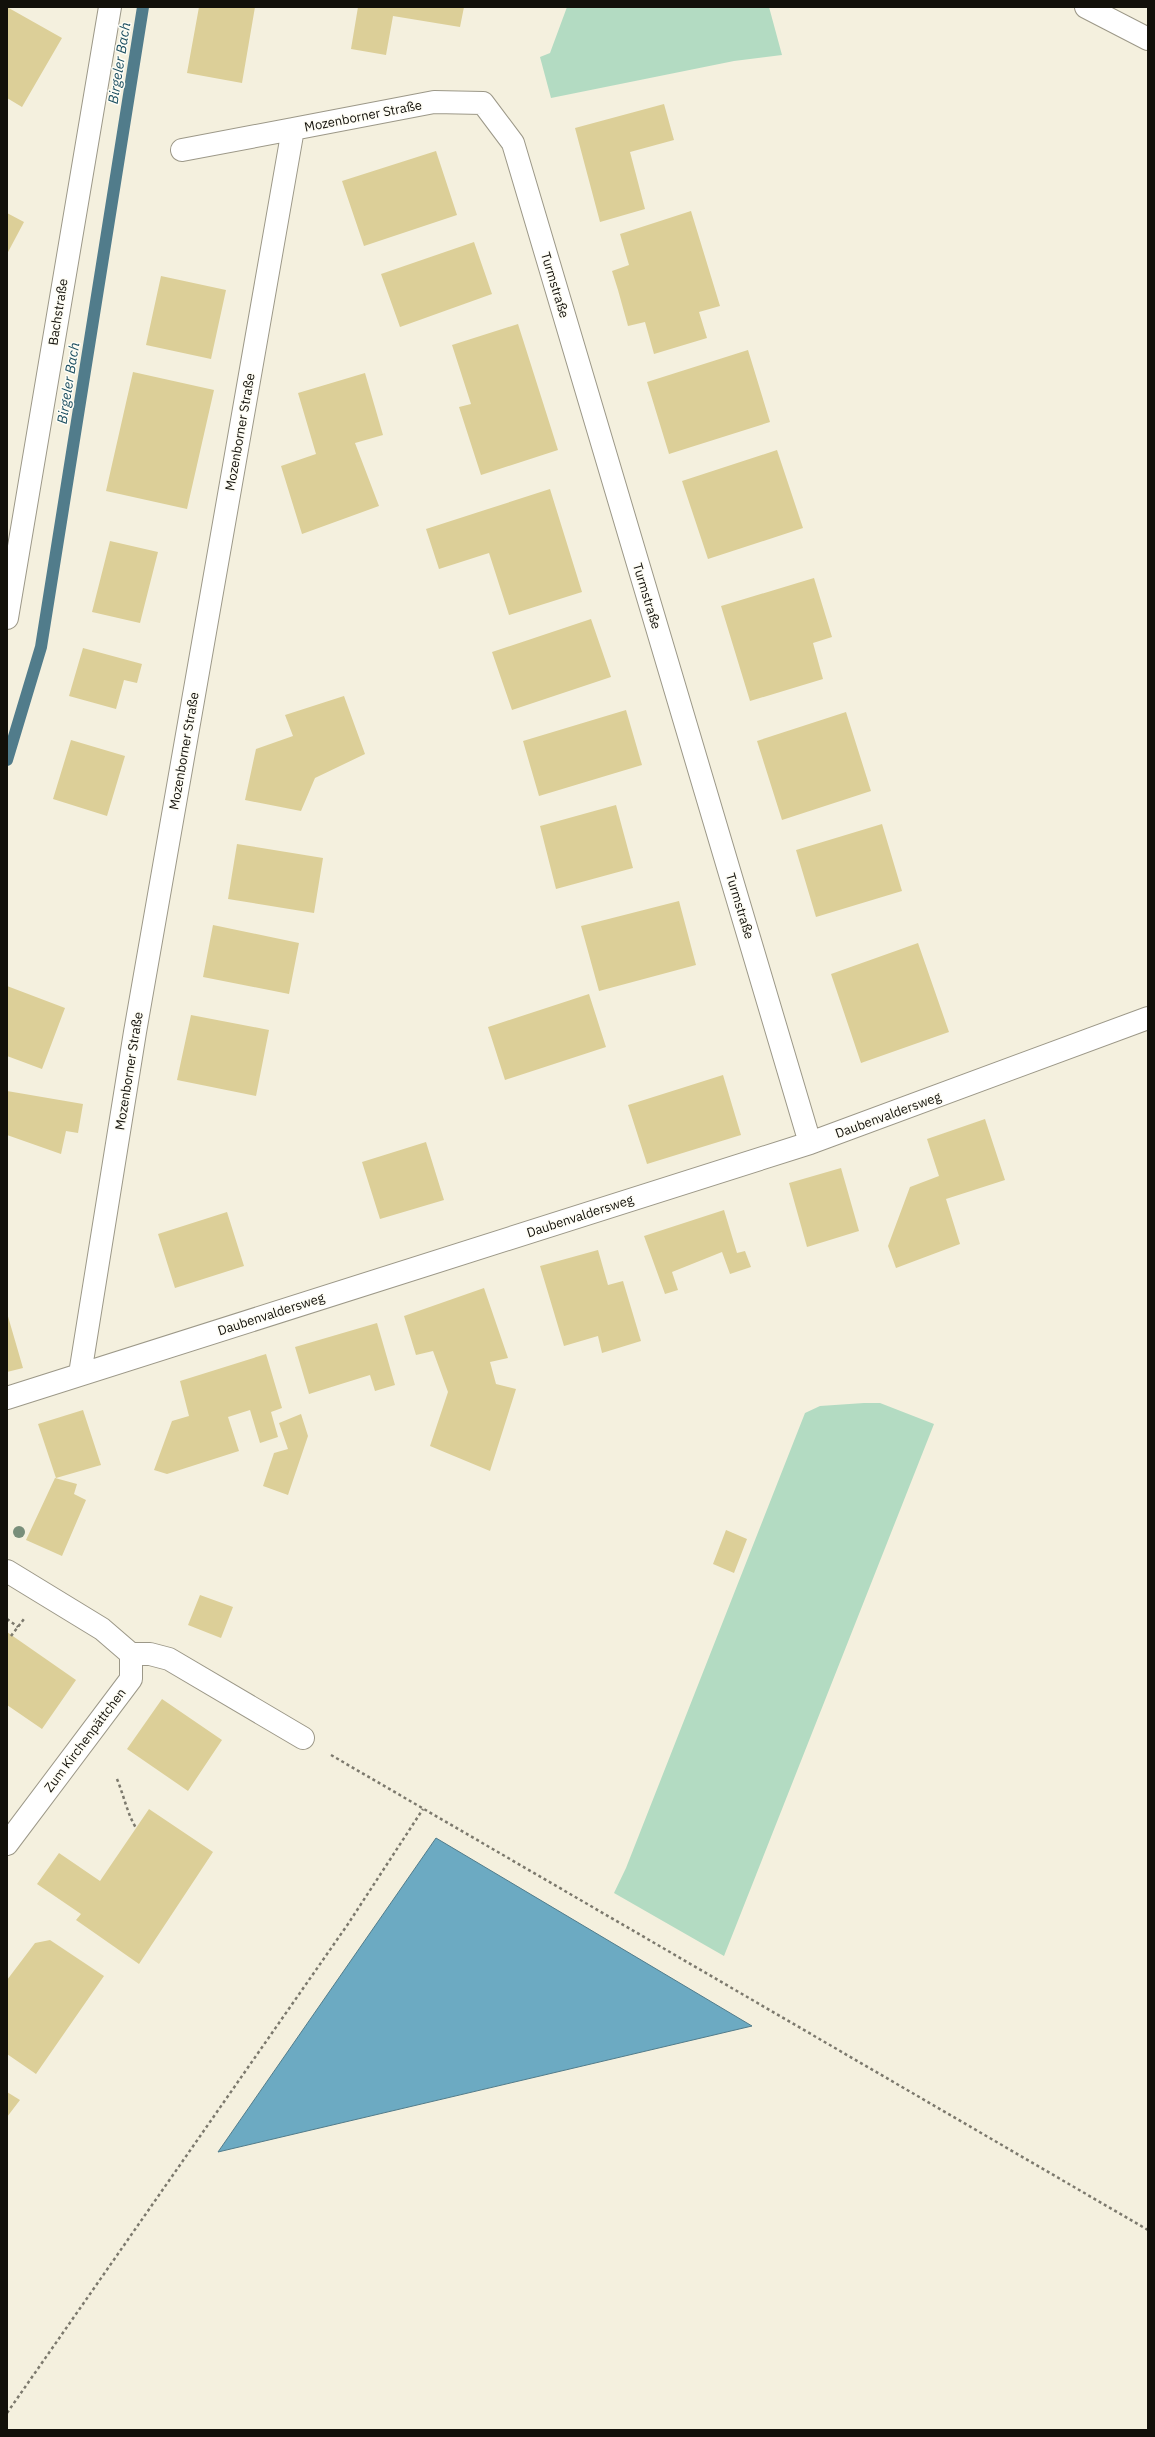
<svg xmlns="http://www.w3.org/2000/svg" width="1155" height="2437" font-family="'IBM Plex Sans',sans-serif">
  <rect width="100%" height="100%" fill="#f4f0de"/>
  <path fill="#b3dbc2" d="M 567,7 L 769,7 L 782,55 L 734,61 L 551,98 L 540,57 L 550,53 Z
    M 864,1403 L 880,1403 L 934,1424 L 724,1956 L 614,1893 L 626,1868 L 805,1413 L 820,1406 Z"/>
  <path fill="#6caac2" stroke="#517c8b" d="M 436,1838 L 752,2026 L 218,2152 Z"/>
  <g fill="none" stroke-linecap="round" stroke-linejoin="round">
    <path stroke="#517c8b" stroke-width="12" d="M 7,760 L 41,647 L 143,7"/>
  </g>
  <path fill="#dccf98" d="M 7,7 L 62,38 L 22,107 L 7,98 Z
    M 199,7 L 255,7 L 242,83 L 187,73 Z
    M 358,7 L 464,7 L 460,27 L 393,16 L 386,55 L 351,49 Z
    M 664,104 L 674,140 L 630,152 L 645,209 L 600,222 L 575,128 Z
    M 436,151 L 457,215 L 364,246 L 342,181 Z
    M 691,211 L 720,306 L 699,312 L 707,338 L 654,354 L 645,322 L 628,326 L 618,290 L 612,271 L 629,265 L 620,234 Z
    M 7,213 L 24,222 L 7,254 Z
    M 474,242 L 492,294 L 400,327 L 381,274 Z
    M 161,276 L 226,290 L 211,359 L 146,345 Z
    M 518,324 L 558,450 L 481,475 L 459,407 L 471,404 L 452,345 Z
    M 748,350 L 770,422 L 669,454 L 647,382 Z
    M 133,372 L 214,390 L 187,509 L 106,491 Z
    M 365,373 L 383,435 L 355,443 L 379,506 L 302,534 L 281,466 L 316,454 L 298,393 Z
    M 777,450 L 803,528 L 708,559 L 682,481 Z
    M 550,489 L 582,592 L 509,615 L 489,553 L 439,569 L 426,529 Z
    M 110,541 L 158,552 L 140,623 L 92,612 Z
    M 814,578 L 832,637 L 813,643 L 823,679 L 750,701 L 721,606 Z
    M 591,619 L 611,677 L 512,710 L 492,652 Z
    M 83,648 L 142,664 L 137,683 L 124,680 L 116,709 L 69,696 Z
    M 344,696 L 365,754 L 315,778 L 301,811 L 245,800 L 256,749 L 293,736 L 285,715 Z
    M 626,710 L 642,765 L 539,796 L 523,741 Z
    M 846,712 L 871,791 L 782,820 L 757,741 Z
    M 71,740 L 125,756 L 107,816 L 53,799 Z
    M 616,805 L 633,868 L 556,889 L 540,826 Z
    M 882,824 L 902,891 L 816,917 L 796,850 Z
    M 237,844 L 323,858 L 314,913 L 228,899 Z
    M 679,901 L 696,965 L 599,991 L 581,926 Z
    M 213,925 L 299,943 L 289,994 L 203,977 Z
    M 918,943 L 949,1032 L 861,1063 L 831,974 Z
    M 7,986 L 65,1008 L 42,1069 L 7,1056 Z
    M 589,994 L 606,1047 L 505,1080 L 488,1027 Z
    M 191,1015 L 269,1030 L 256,1096 L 177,1080 Z
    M 723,1075 L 741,1135 L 647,1164 L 628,1105 Z
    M 7,1091 L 83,1104 L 78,1133 L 66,1131 L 61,1154 L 7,1135 Z
    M 985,1119 L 1005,1180 L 946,1199 L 960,1244 L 896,1268 L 888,1246 L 910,1187 L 939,1176 L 927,1139 Z
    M 426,1142 L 444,1200 L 380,1219 L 362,1162 Z
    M 841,1168 L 859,1231 L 807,1247 L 789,1183 Z
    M 724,1210 L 737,1253 L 745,1251 L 751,1267 L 730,1274 L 722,1252 L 672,1272 L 678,1290 L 665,1294 L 644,1236 Z
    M 227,1212 L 244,1266 L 175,1288 L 158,1234 Z
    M 598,1250 L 608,1285 L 623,1281 L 641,1341 L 602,1353 L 598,1336 L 564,1346 L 540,1266 Z
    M 484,1288 L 508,1358 L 490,1362 L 496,1384 L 516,1389 L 490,1471 L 430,1446 L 448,1392 L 433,1351 L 416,1355 L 404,1316 Z
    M 7,1313 L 23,1368 L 7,1372 Z
    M 377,1323 L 395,1385 L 375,1391 L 370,1375 L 309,1394 L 295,1347 Z
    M 266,1354 L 282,1408 L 271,1412 L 278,1437 L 260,1443 L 250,1410 L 228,1417 L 239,1451 L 167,1474 L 154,1470 L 172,1421 L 189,1416 L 180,1381 Z
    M 83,1410 L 101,1465 L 56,1478 L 38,1424 Z
    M 301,1414 L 308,1436 L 288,1495 L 263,1486 L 274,1453 L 288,1449 L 279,1423 Z
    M 55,1478 L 77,1484 L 74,1494 L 86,1500 L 62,1556 L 26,1540 Z
    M 726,1530 L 747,1539 L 734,1573 L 713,1564 Z
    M 200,1595 L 233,1607 L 221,1638 L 188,1625 Z
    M 7,1632 L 76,1680 L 42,1729 L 7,1705 Z
    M 162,1699 L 222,1740 L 188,1791 L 127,1749 Z
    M 149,1809 L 213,1852 L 139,1964 L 76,1920 L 81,1914 L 37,1884 L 59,1853 L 100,1881 Z
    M 50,1940 L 104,1976 L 36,2074 L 7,2054 L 7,1980 L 35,1943 Z
    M 7,2092 L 20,2100 L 7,2117 Z"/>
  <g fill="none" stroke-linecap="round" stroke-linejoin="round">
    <g stroke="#9c9888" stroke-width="24">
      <path id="lane" d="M 131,1654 L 150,1654 L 169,1659 L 303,1738"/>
    </g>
    <g stroke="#9c9888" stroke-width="24">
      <path id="street" d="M 182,150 L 293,129
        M 7,618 L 110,7
        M 80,1374 L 135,1032 L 293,129 L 434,102 L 483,103 L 513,143 L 810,1143
        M 7,1398 L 810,1143 L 1148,1018
        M 7,1571 L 102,1629 L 131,1654 L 131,1679 L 7,1844"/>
    </g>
    <g stroke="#9c9888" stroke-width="24">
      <path id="secondary" d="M 1086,7 L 1148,39"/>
    </g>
    <path stroke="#7c796d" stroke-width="2.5" stroke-dasharray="3 3" stroke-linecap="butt" d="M 7,1619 L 18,1627
      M 11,1636 L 24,1619
      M 331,1755 L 1148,2230
      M 117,1779 C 124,1796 127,1813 136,1828
      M 7,2413 L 348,1924 L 423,1809"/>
    <use href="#lane" stroke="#fff" stroke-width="22"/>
    <use href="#street" stroke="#fff" stroke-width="22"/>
    <use href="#secondary" stroke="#fff" stroke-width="22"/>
  </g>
  <circle fill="#788e7a" cx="19" cy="1532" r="6"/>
  <g text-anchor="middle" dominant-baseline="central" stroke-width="3" stroke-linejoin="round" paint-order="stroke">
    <g font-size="13" fill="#12100a" stroke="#fefdf5">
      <text transform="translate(363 116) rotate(-11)">Mozenborner Straße</text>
      <text transform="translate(555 285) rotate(73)">Turmstraße</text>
      <text transform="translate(58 312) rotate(-81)">Bachstraße</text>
      <text transform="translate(240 432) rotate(-80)">Mozenborner Straße</text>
      <text transform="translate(647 596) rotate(73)">Turmstraße</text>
      <text transform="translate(184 751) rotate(-80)">Mozenborner Straße</text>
      <text transform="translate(740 906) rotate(73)">Turmstraße</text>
      <text transform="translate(129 1071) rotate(-81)">Mozenborner Straße</text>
      <text transform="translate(888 1115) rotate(-20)">Daubenvaldersweg</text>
      <text transform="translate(580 1216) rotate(-18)">Daubenvaldersweg</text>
      <text transform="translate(271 1314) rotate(-18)">Daubenvaldersweg</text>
      <text transform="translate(85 1740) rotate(-53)">Zum Kirchenpättchen</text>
    </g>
    <g font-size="14" font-style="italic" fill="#1b4e60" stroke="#fefdf5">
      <text transform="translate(119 63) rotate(-81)">Birgeler Bach</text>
      <text transform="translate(68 383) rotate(-81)">Birgeler Bach</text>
    </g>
  </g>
  <rect width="1155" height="2437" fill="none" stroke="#12100a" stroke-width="16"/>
</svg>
